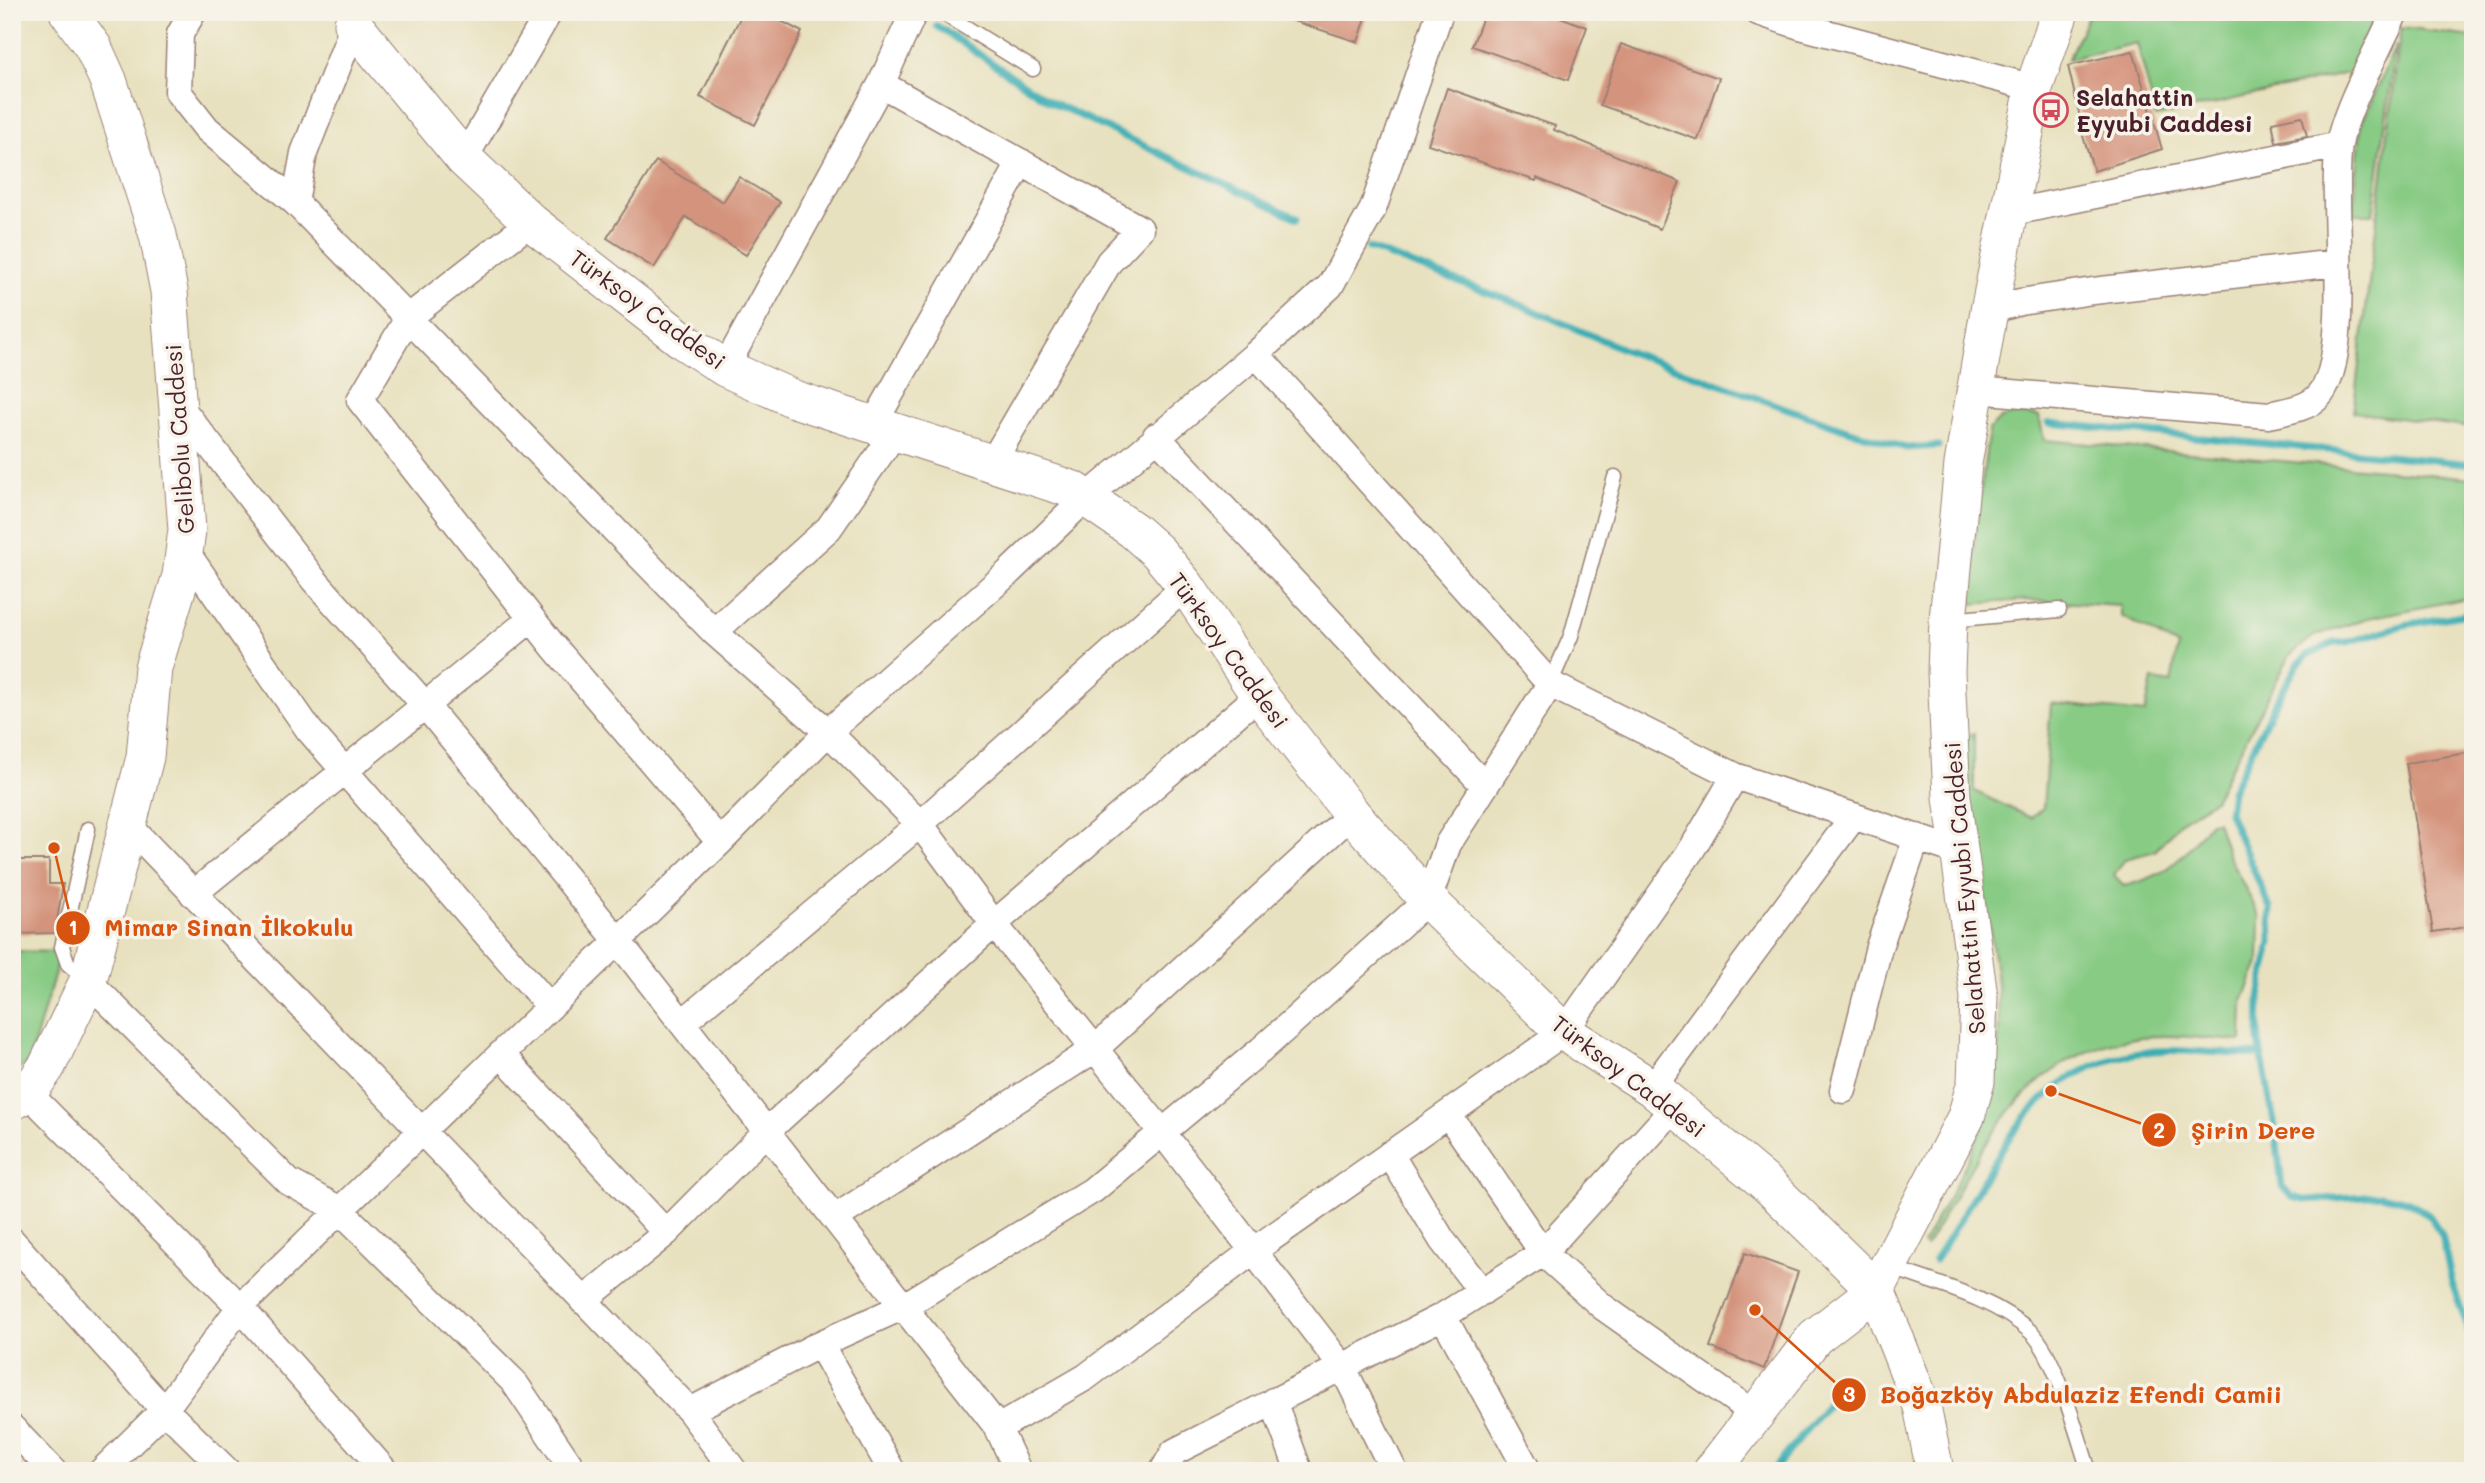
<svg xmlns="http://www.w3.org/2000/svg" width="2485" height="1483" font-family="Mali,sans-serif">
  <rect width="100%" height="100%" fill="#f7f3e8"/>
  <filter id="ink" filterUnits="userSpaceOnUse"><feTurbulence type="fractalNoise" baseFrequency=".0143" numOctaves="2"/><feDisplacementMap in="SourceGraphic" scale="14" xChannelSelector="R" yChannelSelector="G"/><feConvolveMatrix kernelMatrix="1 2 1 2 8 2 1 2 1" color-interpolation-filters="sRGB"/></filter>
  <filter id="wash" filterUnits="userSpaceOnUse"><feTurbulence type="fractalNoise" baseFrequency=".00686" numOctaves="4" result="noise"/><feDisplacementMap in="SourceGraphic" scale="28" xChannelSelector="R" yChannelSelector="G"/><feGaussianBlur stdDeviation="1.57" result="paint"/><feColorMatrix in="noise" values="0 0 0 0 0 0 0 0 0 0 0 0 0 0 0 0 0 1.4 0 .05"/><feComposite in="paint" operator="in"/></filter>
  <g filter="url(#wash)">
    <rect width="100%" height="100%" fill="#e8e1bf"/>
    <path fill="#87cb84" stroke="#687558" stroke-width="2" d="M 2090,12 L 2378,12 L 2353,72 L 2156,117 L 2137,43 L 2068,59 Z
      M 2401,28 L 2473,37 L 2473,428 L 2353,412 Z
      M 2396,45 L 2373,214 L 2353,214 L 2361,125 Z
      M 2014,414 L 2039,416 L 2044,440 L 2473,478 L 2473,597 L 2368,618 L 2314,636 L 2290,655 L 2214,800 L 2182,820 L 2155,851 L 2125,859 L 2114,875 L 2124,886 C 2173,874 2180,859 2210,822 L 2217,821 L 2228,855 L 2260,917 L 2259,963 L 2243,1001 L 2242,1041 C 2207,1039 2169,1033 2135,1038 C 2017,1057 1980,1155 1926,1247 L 1923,1244 C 1947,1199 1977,1151 1990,1100 C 2014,1004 1983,905 1969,810 C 1966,786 1966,760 1964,736 L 1974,733 L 1974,791 L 2031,818 L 2043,808 L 2051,703 L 2145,713 L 2152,680 L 2171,683 L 2178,646 L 2121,616 L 2121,606 L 2026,600 L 1971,604 L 1976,528 L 1989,429 L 2001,418 Z
      M 12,951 L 61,952 L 29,1062 L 12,1074 Z"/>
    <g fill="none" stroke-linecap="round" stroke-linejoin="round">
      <path stroke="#3badb4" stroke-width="7" d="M 937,26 L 1049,101 L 1297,218
        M 1368,248 L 1514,302 L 1632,353 L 1844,429 L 1906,448 L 1938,446
        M 2049,423 L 2473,464
        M 2473,613 L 2404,625 L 2348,642 L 2334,643 L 2309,654 L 2298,664 L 2273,707 L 2232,791 L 2229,813 L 2270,908 L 2271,941 L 2260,997 L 2259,1041 L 2275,1127 L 2282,1186 L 2292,1197 L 2305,1200 L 2381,1195 L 2407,1201 L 2429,1215 L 2442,1235 L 2452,1283 L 2473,1343
        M 1935,1260 C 1998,1167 2022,1064 2154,1051 C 2189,1048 2225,1056 2261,1054
        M 1773,1471 L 1846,1381"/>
    </g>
    <g id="blocks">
      <path fill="#d4937b" d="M 743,12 L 764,12 L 802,32 L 755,125 L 700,97 Z
        M 1278,12 L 1368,12 L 1358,42 L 1278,16 Z
        M 1485,12 L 1547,12 L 1587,27 L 1568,80 L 1472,46 Z
        M 1621,44 L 1719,78 L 1698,140 L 1600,105 Z
        M 2133,51 L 2162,149 L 2094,171 L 2077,117 L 2080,117 L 2068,66 Z
        M 1447,88 L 1555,126 L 1554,130 L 1680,182 L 1660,229 L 1537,178 L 1536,181 L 1428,144 Z
        M 2302,116 L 2307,136 L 2276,142 L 2272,122 Z
        M 656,161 L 723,202 L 739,177 L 780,202 L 746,255 L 686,217 L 654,268 L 607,238 Z
        M 2473,752 L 2473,926 L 2433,932 L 2406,763 Z
        M 12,860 L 49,860 L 49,884 L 63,884 L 55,933 L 12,934 Z
        M 1745,1253 L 1798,1272 L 1764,1369 L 1710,1347 Z"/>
    </g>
  </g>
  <g filter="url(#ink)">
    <use href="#blocks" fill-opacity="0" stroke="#998075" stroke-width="2"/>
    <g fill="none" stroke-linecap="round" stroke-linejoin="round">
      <g stroke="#998075" stroke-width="17">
        <path id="lane" d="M 941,12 L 1033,69
          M 1949,620 L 2059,610
          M 1550,684 L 1571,636 L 1615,477
          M 87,980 L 68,964 L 62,947 L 88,829
          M 1890,1267 C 1936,1284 1994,1298 2031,1332 C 2056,1355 2078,1437 2089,1471"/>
      </g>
      <g stroke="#998075" stroke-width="29">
        <path id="street" d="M 193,12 L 180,34 L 178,92 L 207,129 L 295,202 L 714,632 L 828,732 L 920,824 L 994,924 L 1162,1132 L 1343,1368 L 1394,1471
          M 1758,12 L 1800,26 L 2034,88
          M 881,84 L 1140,229 L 1109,262 L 992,463
          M 464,159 L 549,12
          M 295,202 L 304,153 L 359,12
          M 2008,213 L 2339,145
          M 531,222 L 408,318 L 360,400 L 554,647 L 720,842
          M 1989,311 L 2020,302 L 2093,291 L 2336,263
          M 1256,354 L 1550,684 L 1735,776 L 1962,853
          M 725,368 L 881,84 L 914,12
          M 1976,390 L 2269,415 C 2285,411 2306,409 2318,397 C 2354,362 2330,199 2339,145 C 2345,109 2379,48 2395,12
          M 178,404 L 314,580 L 425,705 L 618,941 L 998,1428 L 1018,1471
          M 872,427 L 1021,162
          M 1156,436 L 1484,785
          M 186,552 L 309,730 L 550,1007
          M 714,632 L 829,528 L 894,434
          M 129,826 L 690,1411 L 734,1471
          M 193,894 L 531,619
          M 88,981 L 289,1182 L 340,1210 L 514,1382 L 574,1471
          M 682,1023 L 920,824 L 1186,586
          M 501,1054 L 666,1233
          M 1652,1088 L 1854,816
          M 1843,1090 L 1879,947 L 1917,837
          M 28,1093 L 240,1307 L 385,1471
          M 1448,1114 L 1543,1253 L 1603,1307 L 1756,1415
          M 1390,1154 L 1442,1240 L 1482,1292
          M 835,1218 L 1095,1049 L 1352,814
          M 12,1241 L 150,1395 L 227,1471
          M 583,1301 L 666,1233 L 767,1131 L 994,924 L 1259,695
          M 1443,1316 L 1528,1471
          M 820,1344 L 892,1471
          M 1273,1401 L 1299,1471
          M 690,1411 L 820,1344 L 904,1306 L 1093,1190 L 1261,1050 L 1428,900 L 1448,844 L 1550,684
          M 12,1428 L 53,1471
          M 998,1428 L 1086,1377 L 1253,1251 L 1564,1032 L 1692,849 L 1735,776
          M 102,1471 L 165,1409 L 240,1307 L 720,842 L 828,732 L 1009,572 L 1086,498 L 1256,354 L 1330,286 L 1373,209 L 1440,12
          M 1163,1471 L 1174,1452 L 1443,1316 L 1543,1253 L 1675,1107"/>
      </g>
      <g stroke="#998075" stroke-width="39">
        <path id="secondary" d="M 353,24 L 464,159 L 531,222 L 685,342 L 725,368 L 794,399 L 1074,490 L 1133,530 L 1158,552 L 1186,586 L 1259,695 L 1352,814 L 1428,900 L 1564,1032 L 1652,1088 L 1768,1185 L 1876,1290 L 1922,1406 L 1935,1471
          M 12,1102 L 28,1093 L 47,1066 L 88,981 L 145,757 L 153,668 L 181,576 L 187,530 L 169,291 L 158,235 L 108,80 L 93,47 L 68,12
          M 1712,1471 L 1815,1337 L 1876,1290 L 1966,1117 L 1976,1082 L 1979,997 L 1952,797 L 1946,672 L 1948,620 L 1963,464 L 1989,311 L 2034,88 L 2060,12"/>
      </g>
      <use href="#lane" stroke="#fff" stroke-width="14"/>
      <use href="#street" stroke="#fff" stroke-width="26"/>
      <use href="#secondary" stroke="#fff" stroke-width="37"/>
    </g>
  </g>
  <defs>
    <g id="bus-ring" transform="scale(1.75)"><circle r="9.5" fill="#f7f3e8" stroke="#d1495b" stroke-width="1.5"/><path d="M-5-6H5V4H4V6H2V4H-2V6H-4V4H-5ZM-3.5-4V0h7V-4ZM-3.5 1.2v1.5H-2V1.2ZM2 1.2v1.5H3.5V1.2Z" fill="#d1495b"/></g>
  </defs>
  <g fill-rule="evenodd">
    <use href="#bus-ring" x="2051" y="110"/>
  </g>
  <g text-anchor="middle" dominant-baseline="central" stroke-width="7" stroke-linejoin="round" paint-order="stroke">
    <g font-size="23" font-weight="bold" fill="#4a1f2b" stroke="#f7f3e8" text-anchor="start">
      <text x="2076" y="97">Selahattin<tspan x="2076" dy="26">Eyyubi Caddesi</tspan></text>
    </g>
    <g font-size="23" fill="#4a1f2b" stroke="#f7f3e8">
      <text transform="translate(648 309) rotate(36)">Türksoy Caddesi</text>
      <text transform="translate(179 439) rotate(-94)">Gelibolu Caddesi</text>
      <text transform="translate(1229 650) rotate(54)">Türksoy Caddesi</text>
      <text transform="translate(1964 888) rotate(-95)">Selahattin Eyyubi Caddesi</text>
      <text transform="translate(1629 1076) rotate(37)">Türksoy Caddesi</text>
    </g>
  </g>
  <path fill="none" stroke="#d8530f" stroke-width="2.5" d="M54 848L73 928M2051 1091L2159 1130M1755 1310L1849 1395"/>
  <g fill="#d8530f" stroke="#f7f3e8" stroke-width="2.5">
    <circle cx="54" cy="848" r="7"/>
    <circle cx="2051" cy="1091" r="7"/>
    <circle cx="1755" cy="1310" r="7"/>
    <circle cx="73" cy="928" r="18"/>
    <circle cx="2159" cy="1130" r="18"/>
    <circle cx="1849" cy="1395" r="18"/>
  </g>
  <g font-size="21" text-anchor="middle" font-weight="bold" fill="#fff">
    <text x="73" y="935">1</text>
    <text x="2159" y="1138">2</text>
    <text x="1849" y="1402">3</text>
  </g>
  <g font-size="24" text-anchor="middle" font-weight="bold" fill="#d8530f" stroke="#f7f3e8" stroke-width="7" stroke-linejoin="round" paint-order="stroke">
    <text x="229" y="936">Mimar Sinan İlkokulu</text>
    <text x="2253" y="1139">Şirin Dere</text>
    <text x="2081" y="1403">Boğazköy Abdulaziz Efendi Camii</text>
  </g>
  <rect width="2485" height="1483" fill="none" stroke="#f7f3e8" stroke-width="42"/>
</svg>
